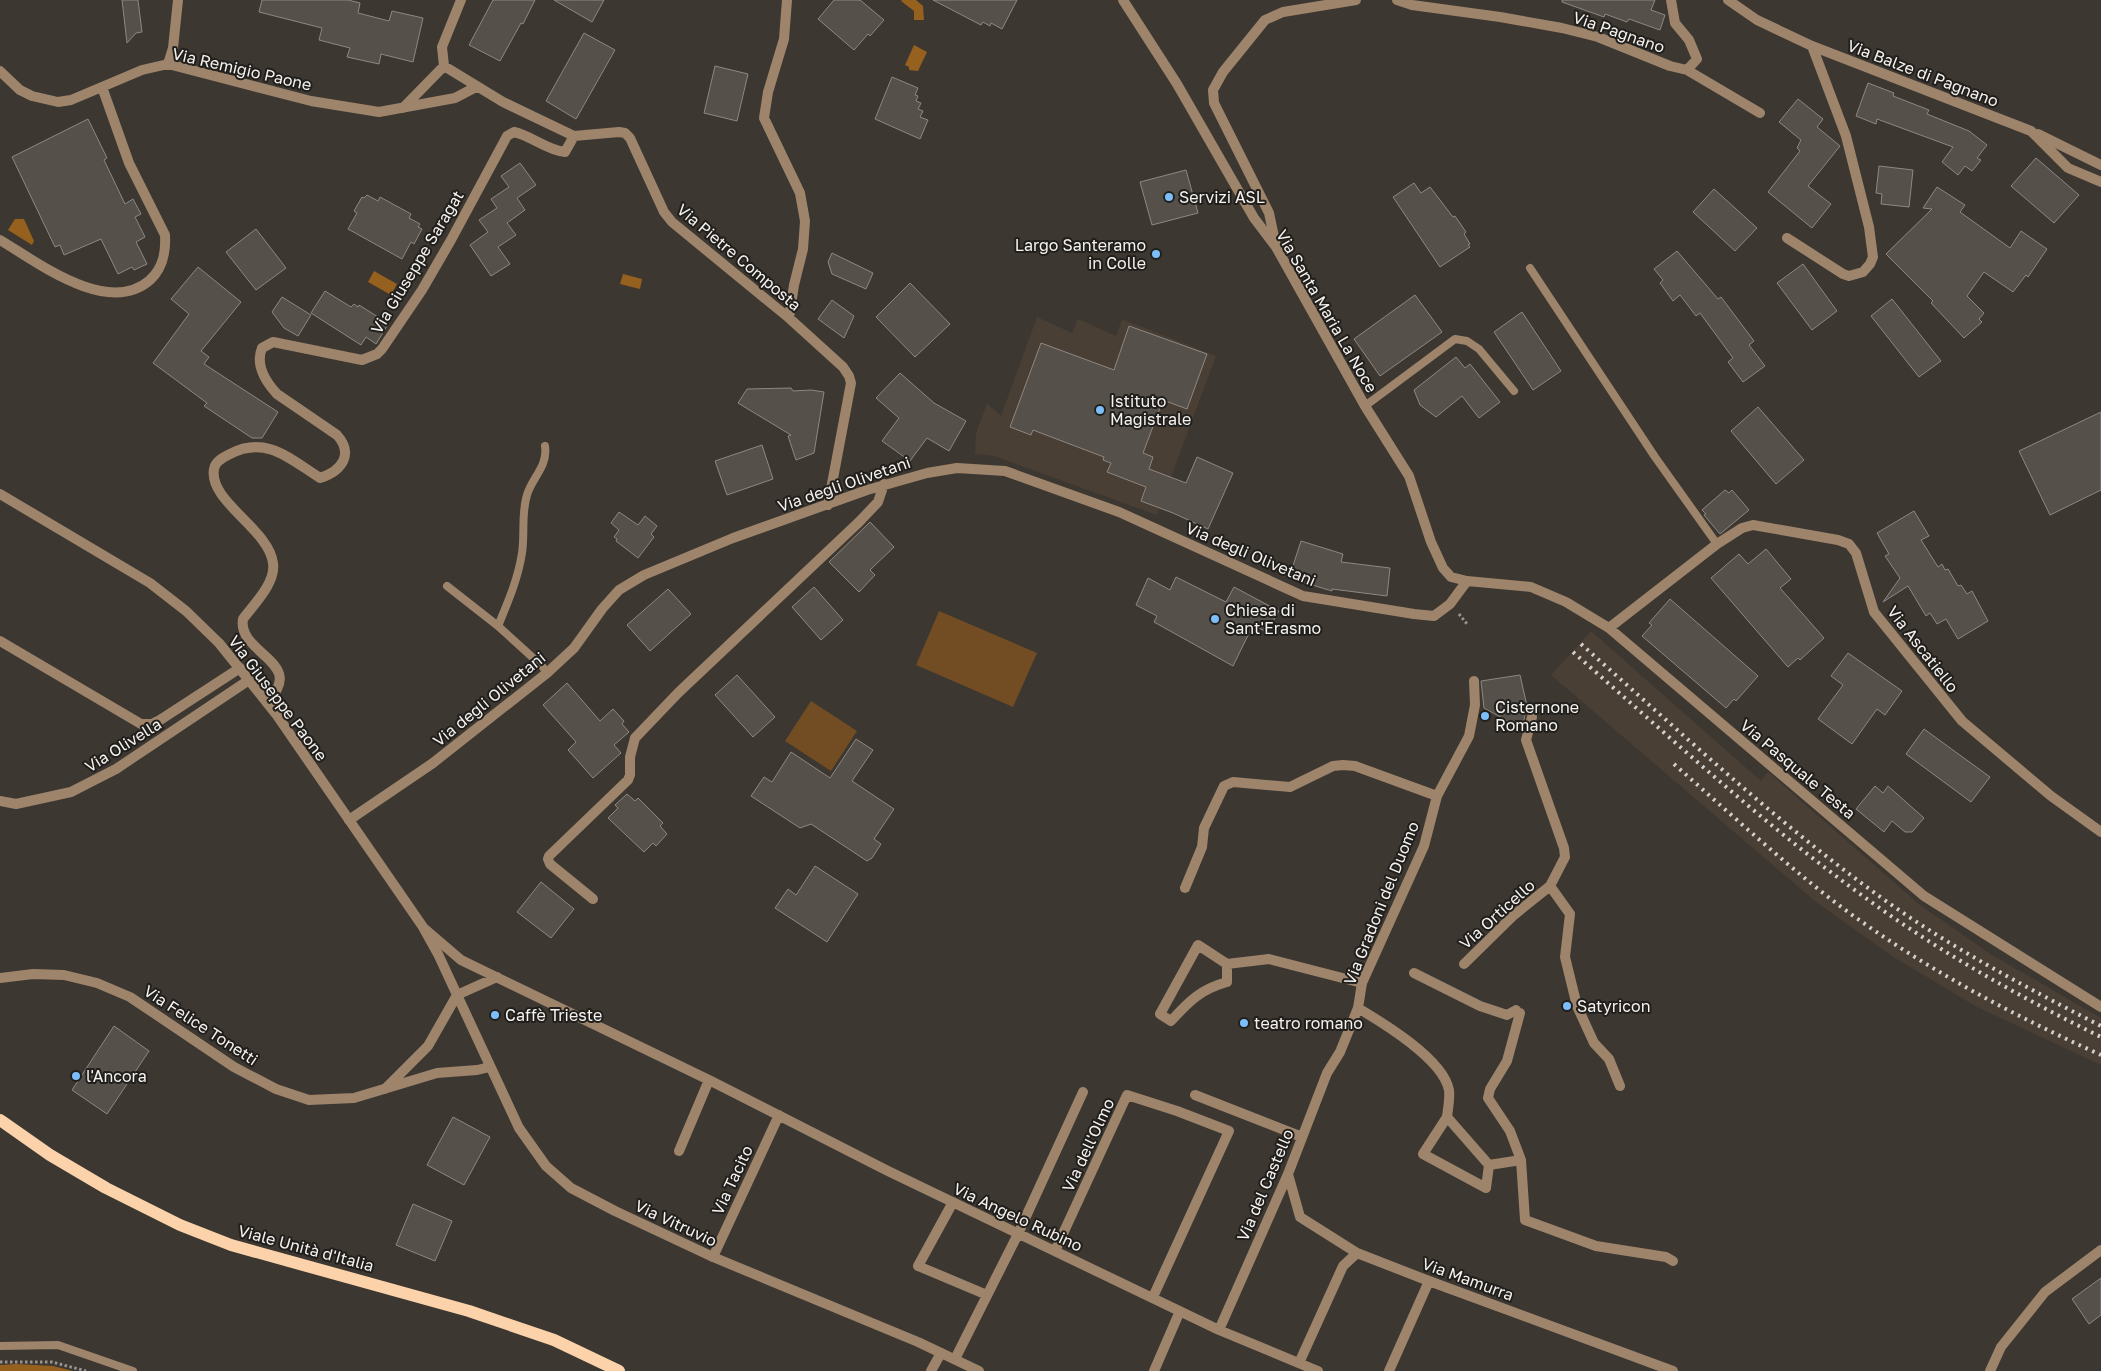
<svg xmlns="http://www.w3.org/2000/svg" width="2101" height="1371" font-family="'Golos Text',sans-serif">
  <rect width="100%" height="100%" fill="#3c3731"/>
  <path fill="#493f35" d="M 1037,317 L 1072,333 L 1078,319 L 1116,336 L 1122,319 L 1216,356 L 1157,515 L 994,456 L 975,454 L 976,433 L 987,403 L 1001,416 Z
    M 1591,631 L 1761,781 L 1768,772 L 1920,905 L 1992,955 L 2101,1018 L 2101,1065 L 1977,1007 L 1895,958 L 1816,902 L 1551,675 Z"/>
  <path fill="#724c22" d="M 939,611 L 1037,653 L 1013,707 L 916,665 Z
    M 811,701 L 857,731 L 831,771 L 785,741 Z"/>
  <path fill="#96601e" d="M 902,0 L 916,0 L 923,6 L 924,20 L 914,20 L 914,11 L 901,1 Z
    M 914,45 L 927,52 L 918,71 L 909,70 L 909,67 L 905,65 Z
    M 15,219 L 24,219 L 34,241 L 32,245 L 8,230 Z
    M 374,271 L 397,284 L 391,295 L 368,282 Z
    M 623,274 L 642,279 L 640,289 L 620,284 Z
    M 16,1364 L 53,1366 L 73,1371 L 0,1371 L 0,1365 Z"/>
  <path fill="#55504a" stroke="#8f8882" d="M 122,0 L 138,0 L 142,32 L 136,33 L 127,43 Z
    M 262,0 L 348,0 L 360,3 L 358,13 L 389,21 L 392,11 L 423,18 L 413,62 L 381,54 L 379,64 L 347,57 L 350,48 L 319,40 L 322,28 L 259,12 Z
    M 493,0 L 535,0 L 523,24 L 521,23 L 500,61 L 469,45 Z
    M 554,0 L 604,0 L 592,22 Z
    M 834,0 L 860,0 L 884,20 L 870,36 L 868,34 L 854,50 L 818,19 Z
    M 933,0 L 1017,0 L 1002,29 L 991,23 L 990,26 L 983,22 L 981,25 Z
    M 1562,0 L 1655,0 L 1651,10 L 1665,15 L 1660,30 L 1629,19 L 1627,22 L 1605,14 L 1604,17 L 1562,2 Z
    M 584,33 L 615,50 L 576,119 L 546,101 Z
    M 715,66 L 748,74 L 737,121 L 704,113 Z
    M 892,77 L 918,88 L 915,95 L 918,96 L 916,101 L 921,103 L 918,109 L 923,111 L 920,117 L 928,120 L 920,139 L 875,119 Z
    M 1868,83 L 1894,93 L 1893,96 L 1929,110 L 1927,114 L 1969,131 L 1987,145 L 1977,158 L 1981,160 L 1972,171 L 1965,166 L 1958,175 L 1942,162 L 1953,147 L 1877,119 L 1876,124 L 1856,116 Z
    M 1798,99 L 1823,119 L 1817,127 L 1840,146 L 1808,186 L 1831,204 L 1812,228 L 1768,192 L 1800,151 L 1797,148 L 1801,140 L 1779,122 Z
    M 88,119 L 107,158 L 104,160 L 125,204 L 133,199 L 141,214 L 135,217 L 145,237 L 136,242 L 147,264 L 134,270 L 132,267 L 118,274 L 101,239 L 64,255 L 60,245 L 55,247 L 12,157 Z
    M 2036,158 L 2079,195 L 2054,223 L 2011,186 Z
    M 520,163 L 536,185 L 517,198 L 525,210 L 507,223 L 516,235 L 498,247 L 510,264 L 491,276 L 470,245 L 488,232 L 479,220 L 497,208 L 491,199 L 509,187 L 501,176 Z
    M 1879,166 L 1913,170 L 1909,207 L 1881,204 L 1882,194 L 1876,193 Z
    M 1186,170 L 1198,213 L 1152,225 L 1140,182 Z
    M 1414,183 L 1421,193 L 1430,187 L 1453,217 L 1455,216 L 1466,232 L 1464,234 L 1470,244 L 1468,245 L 1470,247 L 1440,267 L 1393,197 Z
    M 1937,187 L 1965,205 L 1960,212 L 2010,248 L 2021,231 L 2047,249 L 2028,277 L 2026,275 L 2013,292 L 1984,272 L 1967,296 L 1984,313 L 1979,319 L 1982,322 L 1964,338 L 1931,303 L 1933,301 L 1886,254 L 1932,209 L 1923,208 Z
    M 1714,189 L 1757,228 L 1735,251 L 1693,212 Z
    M 367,195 L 378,201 L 380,197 L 411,214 L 409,218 L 420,224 L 418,227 L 422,229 L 414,244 L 411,242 L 402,259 L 348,229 L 357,213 L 354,211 L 362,197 L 364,198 Z
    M 256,229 L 286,268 L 256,290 L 226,252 Z
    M 1677,251 L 1718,299 L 1721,297 L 1754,341 L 1749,345 L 1765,366 L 1743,382 L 1728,362 L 1733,358 L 1700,313 L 1696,316 L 1680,295 L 1673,301 L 1660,283 L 1663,280 L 1654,269 Z
    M 832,253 L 873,273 L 866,289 L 832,274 L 828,262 Z
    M 1803,264 L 1837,311 L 1812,330 L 1777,283 Z
    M 198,267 L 241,302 L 201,351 L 209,357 L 204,364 L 278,412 L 262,438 L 252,438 L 204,406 L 207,403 L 153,363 L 189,314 L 171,299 Z
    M 910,283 L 950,324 L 915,357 L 876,317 Z
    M 325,291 L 351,307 L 354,304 L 358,307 L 359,305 L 378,317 L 377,319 L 387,326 L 376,344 L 366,337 L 361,345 L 311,313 Z
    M 1415,295 L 1442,332 L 1380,376 L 1354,339 Z
    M 282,297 L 311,315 L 298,336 L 284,328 L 272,312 Z
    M 1892,299 L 1941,361 L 1919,377 L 1871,316 Z
    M 832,300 L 854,316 L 844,338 L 818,319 Z
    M 1522,312 L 1561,371 L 1533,390 L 1494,332 Z
    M 1129,326 L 1207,354 L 1187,409 L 1163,400 L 1143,453 L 1153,457 L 1149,469 L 1186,483 L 1197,457 L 1233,473 L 1208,529 L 1173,513 L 1141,501 L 1146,487 L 1107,472 L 1111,463 L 1103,460 L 1104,457 L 1033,430 L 1031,435 L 1010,427 L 1041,343 L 1114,370 Z
    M 1456,357 L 1465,368 L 1470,364 L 1500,402 L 1479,418 L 1462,396 L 1436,417 L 1420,405 L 1414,390 Z
    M 900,373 L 934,403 L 966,421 L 949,451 L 927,438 L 910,461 L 882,441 L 899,418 L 876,398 Z
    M 791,388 L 793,391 L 811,390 L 824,392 L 814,453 L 796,460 L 788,436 L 791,435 L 738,403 L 747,389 Z
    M 1758,407 L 1804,460 L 1776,484 L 1731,431 Z
    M 2101,412 L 2101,490 L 2050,515 L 2019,451 Z
    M 762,445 L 773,479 L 727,495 L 715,461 Z
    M 1725,490 L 1729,493 L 1732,490 L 1749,510 L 1720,534 L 1704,515 L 1706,514 L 1702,510 Z
    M 1914,511 L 1929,536 L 1921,540 L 1938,567 L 1942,564 L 1945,570 L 1948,569 L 1958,586 L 1961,585 L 1967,594 L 1972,591 L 1988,621 L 1958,639 L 1946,619 L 1937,624 L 1930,613 L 1926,616 L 1908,586 L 1883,602 L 1900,578 L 1885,556 L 1889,554 L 1877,533 Z
    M 619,512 L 638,525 L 645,516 L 657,526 L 651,534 L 654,537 L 638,558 L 616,541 L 617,539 L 614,537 L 619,530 L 611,523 Z
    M 870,522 L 894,547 L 870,570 L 875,575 L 859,592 L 829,562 Z
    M 1301,541 L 1343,554 L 1341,562 L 1390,568 L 1387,596 L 1332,589 L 1332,591 L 1289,578 Z
    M 1766,549 L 1791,579 L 1780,588 L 1824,638 L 1800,660 L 1798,658 L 1788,667 L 1711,578 L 1739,554 L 1748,564 Z
    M 1176,577 L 1226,602 L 1234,587 L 1279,611 L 1267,632 L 1253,625 L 1233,666 L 1154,622 L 1157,616 L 1136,605 L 1148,578 L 1170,590 Z
    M 814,587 L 843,620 L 821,640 L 792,607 Z
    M 668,589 L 691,614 L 650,651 L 627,625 Z
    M 1670,599 L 1758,676 L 1736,701 L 1734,699 L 1726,708 L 1642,636 L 1652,625 L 1649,623 Z
    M 1848,653 L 1902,691 L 1885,715 L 1877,709 L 1852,744 L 1818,719 L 1843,685 L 1831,676 Z
    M 737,675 L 775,717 L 753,737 L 715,695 Z
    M 1520,675 L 1527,706 L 1523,724 L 1515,725 L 1484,708 L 1481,681 Z
    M 567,683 L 600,721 L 613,709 L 624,721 L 622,724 L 629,732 L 614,745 L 621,753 L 593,778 L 568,750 L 576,742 L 543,705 Z
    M 1924,729 L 1990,777 L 1971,802 L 1906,754 Z
    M 856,739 L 873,750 L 852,781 L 894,809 L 874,839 L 881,844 L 872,858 L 867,861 L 811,824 L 800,828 L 751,796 L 764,777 L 772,782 L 791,752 L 830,778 Z
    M 1875,786 L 1883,793 L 1888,786 L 1924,818 L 1912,832 L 1905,832 L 1892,821 L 1884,832 L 1856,809 Z
    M 627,794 L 635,801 L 638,798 L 663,823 L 660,826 L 667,834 L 656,846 L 653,843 L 644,852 L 608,818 L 618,808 L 615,805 Z
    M 815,866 L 858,894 L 827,942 L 775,908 L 788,889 L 796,895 Z
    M 541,882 L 574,909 L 551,938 L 517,912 Z
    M 114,1026 L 149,1051 L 107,1114 L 72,1090 Z
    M 453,1117 L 490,1137 L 464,1185 L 427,1165 Z
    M 413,1204 L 452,1221 L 435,1261 L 396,1245 Z
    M 2101,1278 L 2101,1315 L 2089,1324 L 2072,1299 Z"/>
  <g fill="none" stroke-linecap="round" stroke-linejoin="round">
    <path stroke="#98948f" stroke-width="3" stroke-dasharray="2.5 2.5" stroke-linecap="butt" d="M 1459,614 L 1467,624
      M 0,1362 L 52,1362 L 86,1371"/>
    <path stroke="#9d846b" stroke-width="8" d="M 1530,268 L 1655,457 L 1717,544
      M 1365,406 L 1455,339 L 1467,341 L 1479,349 L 1514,391
      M 447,586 L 498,626 L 542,666 L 547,673
      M 498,626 C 508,602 518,579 522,553 C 525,534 521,514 527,495 C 532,477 548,467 545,446
      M 0,1346 L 58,1345 L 133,1371"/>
    <path stroke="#9d846b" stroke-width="10" d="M 1198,945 L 1227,964 L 1227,982 C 1201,989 1189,1001 1171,1021 L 1160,1014 Z
      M 1227,964 L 1269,959 L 1362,983
      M 1414,973 L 1480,1006 L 1507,1015 L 1516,1010
      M 1520,1013 L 1507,1061 L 1490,1089 L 1488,1098 L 1510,1131 L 1521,1160 L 1525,1220 L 1596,1246 L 1666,1257 L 1673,1261
      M 1447,1117 L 1489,1165 L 1486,1188 L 1423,1154 Z
      M 1489,1165 L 1521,1160"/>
    <path stroke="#9d846b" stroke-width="10" d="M 461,0 L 442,47 L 444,66 L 503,102 L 574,136 L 619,132 L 625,133 L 630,138 L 664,212 L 672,222 L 789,318 L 843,367 L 849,376 L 851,383 L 828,505
      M 787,0 L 784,39 L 768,92 L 764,118 L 800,193 L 805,221 L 803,249 L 794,285 L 789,318
      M 1123,0 L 1177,84 L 1254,218 L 1276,247 L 1365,406 L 1409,476 L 1431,542 L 1443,568 L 1451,577 L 1467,581 L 1531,587 L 1566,602 L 1609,628 L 1924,896 L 2101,1007
      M 1397,0 L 1412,5 L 1500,17 L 1562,28 L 1598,37 L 1670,66 L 1687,70 L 1760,113
      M 1671,0 L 1675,23 L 1689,40 L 1697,59 L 1687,70
      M 1728,0 L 1757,20 L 1812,46 L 2031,131 L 2068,168 L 2101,182
      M 168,64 L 173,48 L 178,0
      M 0,71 L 20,90 L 32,96 L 58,102 L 71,100 L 142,70 L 168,64 L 311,101 L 379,112 L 455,98 L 476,87
      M 403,108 L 444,66
      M 2038,134 L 2101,165
      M 1787,238 L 1843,274 L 1849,276 L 1863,272 L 1870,264 L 1873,257 L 1869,227 L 1846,136 L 1812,46
      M 0,240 C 37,262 108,317 150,280 C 163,268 166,253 165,235 L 129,163 L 102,87
      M 1276,246 L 1269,213 L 1214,103 L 1213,90 L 1223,72 L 1265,20 L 1283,12 L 1356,0
      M 1609,628 L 1717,544 L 1742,528 L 1753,525 L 1838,540 L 1849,544 L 1856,553 L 1874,612 L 1962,721 L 2051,796 L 2101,832
      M 0,641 L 141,724 L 152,724 L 160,720 L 240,668
      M 267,702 C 308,662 237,654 243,619 C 254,604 276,583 273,563 C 269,529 208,501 214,469 C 215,461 224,457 230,454 C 266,435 290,459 320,478 C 342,471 354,454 337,435 L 277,394 C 266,382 255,365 262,348 L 273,342 L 362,360 L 377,354 L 382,349 L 422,290 L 451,240 L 507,136 L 514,132 C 532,136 546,150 565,152 L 574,136
      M 1532,717 L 1526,740 L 1564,848 L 1565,857 L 1550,886 L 1570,914 L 1565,957 L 1577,1006 L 1594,1043 L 1609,1059 L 1620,1086
      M 0,801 L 16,804 L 71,792 L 116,769 L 249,680
      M 349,820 L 433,763 L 547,673 L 574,648 L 602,609 L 619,590 L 644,575 L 733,538 L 867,490 L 927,473 L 957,468 L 1005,471 L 1119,512 L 1303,596 L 1414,614 L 1434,616 L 1450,604 L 1467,581
      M 1185,888 L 1202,847 L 1204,828 L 1224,786 L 1233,782 L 1290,787 L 1333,766 L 1343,765 L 1355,766 L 1437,796
      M 593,899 L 550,864 L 548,859 L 549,856 L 628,780 L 630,775 L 630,757 L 635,738 L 678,693 L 859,522 L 878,502 L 884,484
      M 426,930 L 461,960 L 709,1080 L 888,1171 L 1219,1330 L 1318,1371
      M 1464,964 L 1514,915 L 1550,886
      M 457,995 L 497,977
      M 1358,1008 C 1383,1023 1443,1059 1449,1090 C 1450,1098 1448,1109 1447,1117
      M 1195,1095 L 1302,1137
      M 679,1151 L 709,1080
      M 1288,1174 L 1300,1217 L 1357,1253 L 1429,1281 L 1673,1371
      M 953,1202 L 918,1266 L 987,1295
      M 1055,1251 L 1127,1095 L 1177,1111 L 1229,1131 L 1153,1297
      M 713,1257 L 779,1115
      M 1219,1330 L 1288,1174 L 1327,1073 L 1340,1052 L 1358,1008 L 1362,983 L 1424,846 L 1437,796 L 1469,736 L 1475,705 L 1474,681
      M 955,1359 L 1018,1234 L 1083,1092
      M 1299,1363 L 1343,1266 L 1357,1253
      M 931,1371 L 941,1353
      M 1154,1371 L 1180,1311
      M 1389,1371 L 1429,1281
      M 1990,1371 L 2001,1347 L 2045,1292 L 2101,1250"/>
    <path stroke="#9d846b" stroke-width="10" d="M 0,494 L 150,583 L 186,611 L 219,643 L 276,714 L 423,927 L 438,954 L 519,1128 L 546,1166 L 571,1188 L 615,1211 L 713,1257 L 918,1342 L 979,1371
      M 0,978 L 33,974 L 64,975 L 97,983 L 130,997 L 234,1067 L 276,1089 L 309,1100 L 354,1098 L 437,1073 L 477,1070 L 490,1067
      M 385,1089 L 428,1046 L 457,995"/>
    <path stroke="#fbd2a9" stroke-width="12" d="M 0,1120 L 50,1155 L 106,1188 L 180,1225 L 231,1245 L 469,1311 L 554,1340 L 619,1371"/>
    <path stroke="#d4d1cd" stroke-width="4" stroke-dasharray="2.5 5" stroke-linecap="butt" d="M 1581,644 C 1678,730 1774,820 1879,896 C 1948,946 2025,987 2101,1026
      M 1573,652 C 1671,738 1767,828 1874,904 C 1945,955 2022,998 2101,1037
      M 1674,764 C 1726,810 1777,857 1832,900 C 1915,963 2006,1012 2101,1055"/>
  </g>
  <g fill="#7cbef9" stroke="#211f1c" stroke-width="2">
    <circle cx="1169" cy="197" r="5"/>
    <circle cx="1156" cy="254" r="5"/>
    <circle cx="1100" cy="410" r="5"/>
    <circle cx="1215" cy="619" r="5"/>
    <circle cx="1485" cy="716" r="5"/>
    <circle cx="1567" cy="1006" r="5"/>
    <circle cx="495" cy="1015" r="5"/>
    <circle cx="1244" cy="1023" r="5"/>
    <circle cx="76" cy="1076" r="5"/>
  </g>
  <g text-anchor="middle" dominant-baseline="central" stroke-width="4" stroke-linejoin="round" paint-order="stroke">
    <g font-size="16" fill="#f5f2ef" stroke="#211f1c">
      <text transform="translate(1619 32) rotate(19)">Via Pagnano</text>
      <text transform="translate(242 69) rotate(13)">Via Remigio Paone</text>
      <text transform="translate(1923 73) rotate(21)">Via Balze di Pagnano</text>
      <text transform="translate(739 257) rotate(40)">Via Pietre Composta</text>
      <text transform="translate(417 262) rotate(-59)">Via Giuseppe Saragat</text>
      <text transform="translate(1327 311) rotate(60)">Via Santa Maria La Noce</text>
      <text transform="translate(844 484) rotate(-19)">Via degli Olivetani</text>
      <text transform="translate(1251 554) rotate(23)">Via degli Olivetani</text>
      <text transform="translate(1923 649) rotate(52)">Via Ascatiello</text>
      <text transform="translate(278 698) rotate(53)">Via Giuseppe Paone</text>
      <text transform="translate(489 699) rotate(-39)">Via degli Olivetani</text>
      <text transform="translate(123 745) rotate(-32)">Via Olivella</text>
      <text transform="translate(1798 769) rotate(40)">Via Pasquale Testa</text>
      <text transform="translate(1381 903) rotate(-68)">Via Gradoni del Duomo</text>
      <text transform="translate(1497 914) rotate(-42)">Via Orticello</text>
      <text transform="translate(201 1025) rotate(33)">Via Felice Tonetti</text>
      <text transform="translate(1088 1145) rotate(-65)">Via dell'Olmo</text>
      <text transform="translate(732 1180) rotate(-65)">Via Tacito</text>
      <text transform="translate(1265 1185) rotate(-67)">Via del Castello</text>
      <text transform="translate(1018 1217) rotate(25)">Via Angelo Rubino</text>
      <text transform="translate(676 1223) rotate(25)">Via Vitruvio</text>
      <text transform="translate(306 1248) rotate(15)">Viale Unità d'Italia</text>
      <text transform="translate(1468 1279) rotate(20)">Via Mamurra</text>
    </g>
    <g font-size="16" fill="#f5f2ef" stroke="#211f1c" text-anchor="start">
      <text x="1179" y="197">Servizi ASL</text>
      <text x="1146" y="245" text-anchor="end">Largo Santeramo<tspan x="1146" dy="18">in Colle</tspan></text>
      <text x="1110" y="401">Istituto<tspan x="1110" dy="18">Magistrale</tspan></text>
      <text x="1225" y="610">Chiesa di<tspan x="1225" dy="18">Sant'Erasmo</tspan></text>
      <text x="1495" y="707">Cisternone<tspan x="1495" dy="18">Romano</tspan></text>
      <text x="1577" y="1006">Satyricon</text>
      <text x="505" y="1015">Caffè Trieste</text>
      <text x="1254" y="1023">teatro romano</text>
      <text x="86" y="1076">l'Ancora</text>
    </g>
  </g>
</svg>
